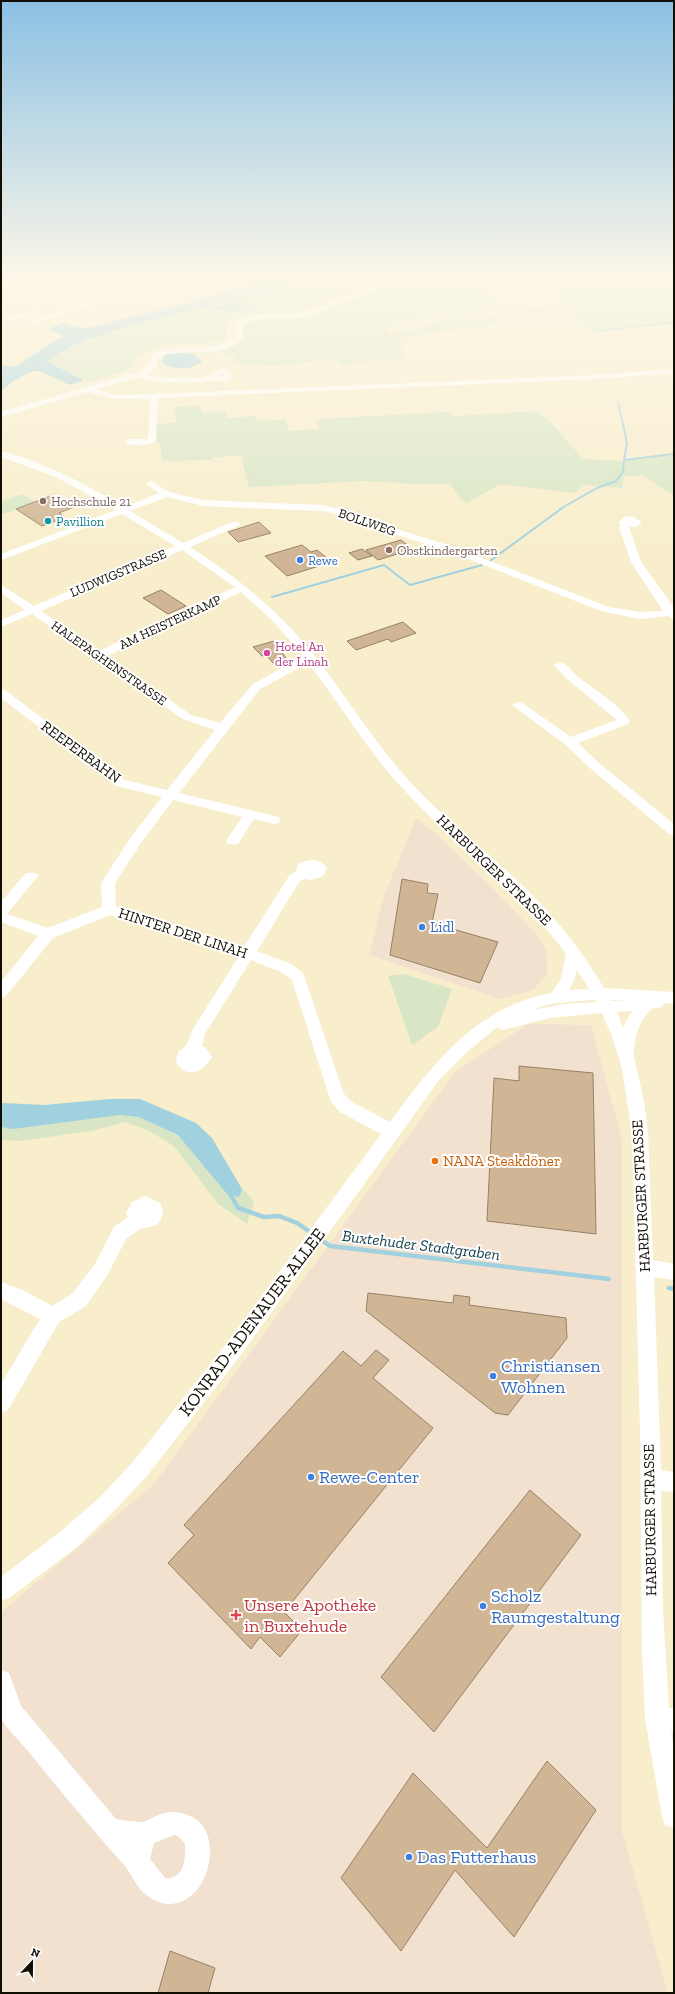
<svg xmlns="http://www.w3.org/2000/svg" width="675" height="1994" font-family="'Zilla Slab',serif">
  <rect width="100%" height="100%" fill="#f8eecc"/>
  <path fill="#f2e1cf" d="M 416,818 L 435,833 L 490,885 L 536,934 L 546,949 L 548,973 L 533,990 L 500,999 L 369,955 L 383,898 Z
    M 528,1024 L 591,1025 L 622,1139 L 622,1831 L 668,1993 L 1,1993 L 1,1612 L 154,1484 L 455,1072 Z"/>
  <path fill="#d8e6c5" d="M 229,275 L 405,275 C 383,280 361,287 340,295 C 324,301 306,311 288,313 C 271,314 235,310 225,327 L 227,333 L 225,338 C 207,347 189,342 170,345 C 159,346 148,350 137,355 L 134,366 L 125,371 L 90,382 L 46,361 L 51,343 L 64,336 L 192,302 L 253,283 Z
    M 436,275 L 483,275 L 480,280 L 493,299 L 477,313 L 444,314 L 401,323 L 387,329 L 387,334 C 395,333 403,332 411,330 C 434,325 458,310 481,320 L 496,315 L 526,311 L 537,306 L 546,312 L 497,318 L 499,323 L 414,336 L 403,343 L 400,348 L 405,359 L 357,362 L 344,366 L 333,359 L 277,366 L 235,363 L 234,356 L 222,352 L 201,354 L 180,352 C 198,352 235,354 244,336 L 242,326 L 256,319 L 297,318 L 388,286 Z
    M 590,275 L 674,275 L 674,324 L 591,333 C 576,321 572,303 555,293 L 607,284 Z
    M 200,405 L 202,412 L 227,411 L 227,418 L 255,416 L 257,421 L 285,420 L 289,431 L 319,429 L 316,419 L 449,412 L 454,416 L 537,411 L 556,428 L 583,459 L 623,461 L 674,455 L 674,496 L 642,475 L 623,477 L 623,488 L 584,485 L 575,493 L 500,484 L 467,503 L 462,500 L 450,484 L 416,484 L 364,481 L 249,487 L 241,456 L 213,457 L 212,460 L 163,461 L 160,443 L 156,443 L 156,424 L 176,423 L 174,407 Z
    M 22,494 L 35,502 L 1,515 L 1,502 Z
    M 404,974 L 452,989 L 438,1027 L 412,1045 L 388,976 Z
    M 110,1099 L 140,1099 L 196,1123 L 212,1138 L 239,1184 L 254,1202 L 247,1224 L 218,1204 L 174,1146 L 149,1131 L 125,1122 L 92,1131 L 20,1141 L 1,1140 L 1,1103 L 45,1105 Z"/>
  <path fill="#a1d1df" d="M 275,275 L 315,275 L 308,281 L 290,279 L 284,281 L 288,286 L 273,290 L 269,288 L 279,284 L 262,289 L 271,293 L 269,295 L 240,301 L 252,307 C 244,312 219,312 209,308 L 255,292 C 238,295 222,303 205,307 C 152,321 93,330 46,361 L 84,380 L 70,385 L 39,371 C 30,370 19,378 11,383 C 7,385 6,389 1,391 L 1,375 L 3,373 L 1,372 L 1,365 L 15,367 L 51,343 L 64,336 L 48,329 L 63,323 L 74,327 L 87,328 L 192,302 Z
    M 180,352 L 194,354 L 202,361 C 193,371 173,370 163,363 L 163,357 L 167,354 Z
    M 110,1099 L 140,1099 L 196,1123 L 212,1138 L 239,1184 L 242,1190 L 239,1197 L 227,1194 L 178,1135 L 139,1117 L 120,1115 L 13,1129 L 1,1127 L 1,1103 L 45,1105 Z"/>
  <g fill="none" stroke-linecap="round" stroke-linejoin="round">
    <path stroke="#a1d1df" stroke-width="1.5" d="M 670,279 L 674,278
      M 600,331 L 674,322
      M 618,402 L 623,425"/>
    <path stroke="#a1d1df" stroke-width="2" d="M 623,424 L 627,443 L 624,460
      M 490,561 L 565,506 L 597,488 L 616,481 L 623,472 L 624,460 L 674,454
      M 272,597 L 384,565 L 410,585 L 482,565"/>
    <path stroke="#a1d1df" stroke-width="4.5" d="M 229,1192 L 238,1208 L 264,1217 L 279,1216 L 297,1223 L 313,1234
      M 320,1239 L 330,1246 L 609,1279
      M 669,1288 L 674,1289"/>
  </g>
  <path fill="#d1b695" stroke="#968167" d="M 53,495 L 74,507 L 59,513 L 62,515 L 56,517 L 61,519 L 42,526 L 16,509 Z
    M 259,522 L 271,533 L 238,542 L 228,532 Z
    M 401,540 L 413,549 L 378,560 L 366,550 Z
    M 302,545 L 311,552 L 317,550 L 332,562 L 287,576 L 265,556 Z
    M 362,549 L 372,556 L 358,560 L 349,553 Z
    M 161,590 L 186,606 L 168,614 L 143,598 Z
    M 403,622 L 416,633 L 391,642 L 388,639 L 356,650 L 347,641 Z
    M 274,641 L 286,658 L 283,659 L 284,661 L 274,664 L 266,655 L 262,656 L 253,647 Z
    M 402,879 L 428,884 L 427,893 L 438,894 L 432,923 L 498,942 L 480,983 L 390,955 Z
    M 519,1066 L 593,1073 L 596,1234 L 487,1221 L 494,1078 L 519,1081 Z
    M 368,1293 L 453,1303 L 454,1295 L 470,1297 L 469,1305 L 566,1318 L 567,1338 L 508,1415 L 495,1413 L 366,1311 Z
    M 376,1350 L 389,1360 L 373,1378 L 433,1428 L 284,1612 L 302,1630 L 280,1657 L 260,1637 L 251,1649 L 168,1563 L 194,1535 L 184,1525 L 343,1351 L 361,1366 Z
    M 530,1490 L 581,1535 L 434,1732 L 381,1677 Z
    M 547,1761 L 596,1810 L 514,1937 L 455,1870 L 401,1951 L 341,1878 L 413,1773 L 487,1848 Z
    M 170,1951 L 215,1968 L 208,1993 L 158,1993 Z"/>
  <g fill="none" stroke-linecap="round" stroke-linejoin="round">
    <path fill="#fff" fill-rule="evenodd" d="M 112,275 L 123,275 L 140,281 L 137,283 Z
      M 171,275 L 190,275 L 210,282 L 207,284 L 180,277 L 119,297 L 38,322 L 32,322 L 24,317 L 1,323 L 1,319 L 33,311 L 37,313 L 31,316 L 36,318 L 115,295 Z
      M 417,275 L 429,275 L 381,288 L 304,318 L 258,319 L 246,324 L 242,328 L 244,337 C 222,362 185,346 159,357 L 156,368 L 146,375 L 171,378 L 202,378 L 223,368 L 231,374 L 230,380 L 182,383 L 160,382 L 138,377 L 97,389 L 114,395 L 154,394 L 596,375 L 674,369 L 674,373 L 596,379 L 158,398 L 156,441 C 151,446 130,447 125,442 L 129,439 L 148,439 L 150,399 L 114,399 L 88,392 L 1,417 L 1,412 L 141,371 L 149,365 L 152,354 C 182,342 212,355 236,336 L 235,326 L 241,321 L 258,315 L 300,314 L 377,286 ZM 222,373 L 223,376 L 216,377 Z
      M 1,451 C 45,462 85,484 124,507 L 159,493 L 146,484 L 151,481 L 169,492 L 203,500 L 322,505 L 354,512 L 400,530 L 454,547 L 609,607 L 640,612 L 663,611 L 631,562 L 619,527 L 621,525 L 618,522 L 626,516 L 634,517 L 642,522 L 636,527 L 629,527 L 641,562 L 674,608 L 674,620 L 668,616 L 640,619 L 601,611 L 448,551 L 394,534 L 348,516 L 322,511 L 203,506 L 167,497 L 130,511 L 183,543 L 232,522 L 238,522 L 240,524 L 238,526 L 190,547 C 237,577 279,611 314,655 C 347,697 375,744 412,784 C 446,821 487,851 523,886 C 555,916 582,951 604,988 L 674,992 L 674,1004 L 664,1003 L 662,1007 L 651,1009 L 643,1019 L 637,1032 L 633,1052 L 644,1101 L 648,1133 L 653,1260 L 674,1264 L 674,1280 L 654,1277 L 661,1470 L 674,1472 L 674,1492 L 661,1491 L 663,1610 L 669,1708 L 674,1708 L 674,1732 L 671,1732 L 674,1750 L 674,1828 L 665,1825 L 662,1816 L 645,1719 L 642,1651 L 640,1430 L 632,1133 L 622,1069 L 613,1039 L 602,1013 L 550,1018 L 503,1030 L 497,1027 L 466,1053 L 440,1079 L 240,1356 L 147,1476 L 113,1512 L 77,1547 L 9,1598 L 1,1601 L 1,1577 L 61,1531 L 99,1498 L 133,1462 L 226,1344 L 381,1134 L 340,1112 L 331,1102 L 292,980 L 281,972 L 251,960 L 205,1034 L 202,1046 L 206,1048 L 212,1057 C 204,1072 186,1080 176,1062 L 178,1052 L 186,1046 L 193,1029 L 239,956 L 110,915 L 53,938 L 6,996 L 1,998 L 1,982 L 38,936 L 1,922 L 1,902 L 26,873 L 36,873 L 38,876 L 7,914 L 48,928 L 102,907 L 101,883 L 131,837 L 162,797 L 116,786 L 1,698 L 1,689 L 5,690 L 124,780 L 167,790 L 215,730 L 183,719 L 32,614 L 1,627 L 1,620 L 25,610 L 1,593 L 1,585 L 34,606 L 175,546 L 122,514 L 1,560 L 1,554 L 116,510 L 56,477 L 1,457 ZM 182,550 L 235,587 L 99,651 L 41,611 ZM 241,592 L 273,621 L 303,656 L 252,685 L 220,723 L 191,715 L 107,656 ZM 308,663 C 341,705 368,752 405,791 C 457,847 521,891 566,954 L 561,978 L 552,993 C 475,1007 433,1064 390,1122 L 352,1102 L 344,1094 L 303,973 L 291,964 L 257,951 L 299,882 L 304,879 L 312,880 L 323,876 L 327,868 C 320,858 308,859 298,864 L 296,871 L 289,876 L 244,947 L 116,907 L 115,883 L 141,843 L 173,800 L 242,817 L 226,841 L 228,844 L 238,844 L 254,819 L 274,824 L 279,823 L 280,820 L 279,817 L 179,793 L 260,689 ZM 577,970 L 589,989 L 569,990 L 575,978 ZM 591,1000 L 596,1000 L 597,1002 L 565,1004 L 531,1010 L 550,1004 ZM 611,1000 L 626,1000 L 611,1001 ZM 632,1011 L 623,1027 L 617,1012 Z
      M 560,662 C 567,663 571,671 577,676 C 594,690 617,702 630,721 L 628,724 L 578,743 L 599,763 L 674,824 L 674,835 L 669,834 L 591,769 L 566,745 L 512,705 L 518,702 L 522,703 L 571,737 L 617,720 L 567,679 L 554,665 Z
      M 145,1196 L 160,1203 C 165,1212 163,1217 157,1225 L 140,1229 L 126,1239 L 107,1276 L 86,1306 L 59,1322 L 8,1410 L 1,1413 L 1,1384 L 40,1319 L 1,1299 L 1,1282 L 27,1292 L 52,1306 L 72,1294 L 95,1264 L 114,1227 L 128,1217 L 126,1213 L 132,1202 Z
      M 1,1670 L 9,1673 L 21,1706 L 116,1819 C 124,1820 135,1822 143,1822 C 147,1821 151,1818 154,1817 C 168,1811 177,1810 192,1817 C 225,1832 210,1904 169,1904 C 161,1904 150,1899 144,1893 C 136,1886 132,1875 125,1866 C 92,1829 59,1790 28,1751 C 23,1745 2,1723 1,1718 C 0,1708 1,1681 1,1670 ZM 174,1835 L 178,1836 L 185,1844 C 186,1858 184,1880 165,1878 L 150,1859 L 154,1843 Z"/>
  </g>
  <linearGradient id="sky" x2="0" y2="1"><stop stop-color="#8bc0e4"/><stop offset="0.5" stop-color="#fcf7e8"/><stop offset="1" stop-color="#fcf7e8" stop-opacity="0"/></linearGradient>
  <rect width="675" height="554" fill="url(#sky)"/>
  <g fill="#8d6e63" stroke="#fff" stroke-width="1.5">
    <circle cx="43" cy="501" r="4"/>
    <circle cx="389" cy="550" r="4"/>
  </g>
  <circle fill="#0f9aa8" stroke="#fff" stroke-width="1.5" cx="48" cy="521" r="4"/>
  <g fill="#3f7fe0" stroke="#fff" stroke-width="1.5">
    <circle cx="300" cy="560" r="4"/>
    <circle cx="422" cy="927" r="4"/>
    <circle cx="493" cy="1376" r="4"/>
    <circle cx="311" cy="1477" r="4"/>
    <circle cx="483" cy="1606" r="4"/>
    <circle cx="409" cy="1857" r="4"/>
  </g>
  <circle fill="#d1479c" stroke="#fff" stroke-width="1.5" cx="267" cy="653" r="4"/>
  <circle fill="#e8710a" stroke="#fff" stroke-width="1.5" cx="435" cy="1161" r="4"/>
  <path fill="#e0444e" stroke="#fff" stroke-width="1.5" d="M234 1609h4v4h4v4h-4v4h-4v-4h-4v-4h4z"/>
  <g text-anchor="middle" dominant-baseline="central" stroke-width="4" stroke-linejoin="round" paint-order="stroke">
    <g font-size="13" fill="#785e54" stroke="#fff" text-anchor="start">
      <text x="51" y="501">Hochschule 21</text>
      <text x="397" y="550">Obstkindergarten</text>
    </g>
    <g font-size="13" fill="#0d838f" stroke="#fff" text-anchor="start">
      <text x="56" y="521">Pavillion</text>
    </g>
    <g font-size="13" fill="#110e04" stroke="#fff">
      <text transform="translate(367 522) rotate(19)">BOLLWEG</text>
      <text transform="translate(118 573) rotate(-23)">LUDWIGSTRASSE</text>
      <text transform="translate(170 622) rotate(-25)">AM HEISTERKAMP</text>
      <text transform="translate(109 663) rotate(35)">HALEPAGHENSTRASSE</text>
    </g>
    <g font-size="13" fill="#366cbe" stroke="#fff" text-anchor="start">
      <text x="308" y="560">Rewe</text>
    </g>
    <g font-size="13" fill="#b23c85" stroke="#fff" text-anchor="start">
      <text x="275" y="646">Hotel An<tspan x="275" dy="15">der Linah</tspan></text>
    </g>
    <g font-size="15" fill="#110e04" stroke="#fff">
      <text transform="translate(81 752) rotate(36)">REEPERBAHN</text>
      <text transform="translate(494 870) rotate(44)">HARBURGER STRASSE</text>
      <text transform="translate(183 933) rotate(18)">HINTER DER LINAH</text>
      <text transform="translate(641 1196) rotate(-93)">HARBURGER STRASSE</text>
      <text transform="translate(650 1520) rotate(-91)">HARBURGER STRASSE</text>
    </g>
    <g font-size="15" fill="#366cbe" stroke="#fff" text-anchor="start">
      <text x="430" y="927">Lidl</text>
    </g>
    <g font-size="15" fill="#c56008" stroke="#fff" text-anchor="start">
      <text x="443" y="1161">NANA Steakdöner</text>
    </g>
    <g font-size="16" font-style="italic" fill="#16414c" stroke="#fff">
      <text transform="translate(421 1245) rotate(7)">Buxtehuder Stadtgraben</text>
    </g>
    <g font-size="18" fill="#110e04" stroke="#fff">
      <text transform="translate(252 1322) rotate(-53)">KONRAD-ADENAUER-ALLEE</text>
    </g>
    <g font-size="18" fill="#366cbe" stroke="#fff" text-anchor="start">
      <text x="501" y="1366">Christiansen<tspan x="501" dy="21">Wohnen</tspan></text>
      <text x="319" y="1477">Rewe-Center</text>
      <text x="491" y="1596">Scholz<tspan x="491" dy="21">Raumgestaltung</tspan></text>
      <text x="417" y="1857">Das Futterhaus</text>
    </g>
    <g font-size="18" fill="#be3a42" stroke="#fff" text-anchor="start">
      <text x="244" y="1605">Unsere Apotheke<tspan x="244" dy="21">in Buxtehude</tspan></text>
    </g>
  </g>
  <rect width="675" height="1994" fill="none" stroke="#110e04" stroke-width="4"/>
  <g transform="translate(32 1962) rotate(22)" stroke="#ffffff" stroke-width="3" paint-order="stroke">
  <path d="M0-3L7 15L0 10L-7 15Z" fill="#110e04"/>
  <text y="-6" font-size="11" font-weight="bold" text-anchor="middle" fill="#110e04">N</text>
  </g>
</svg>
